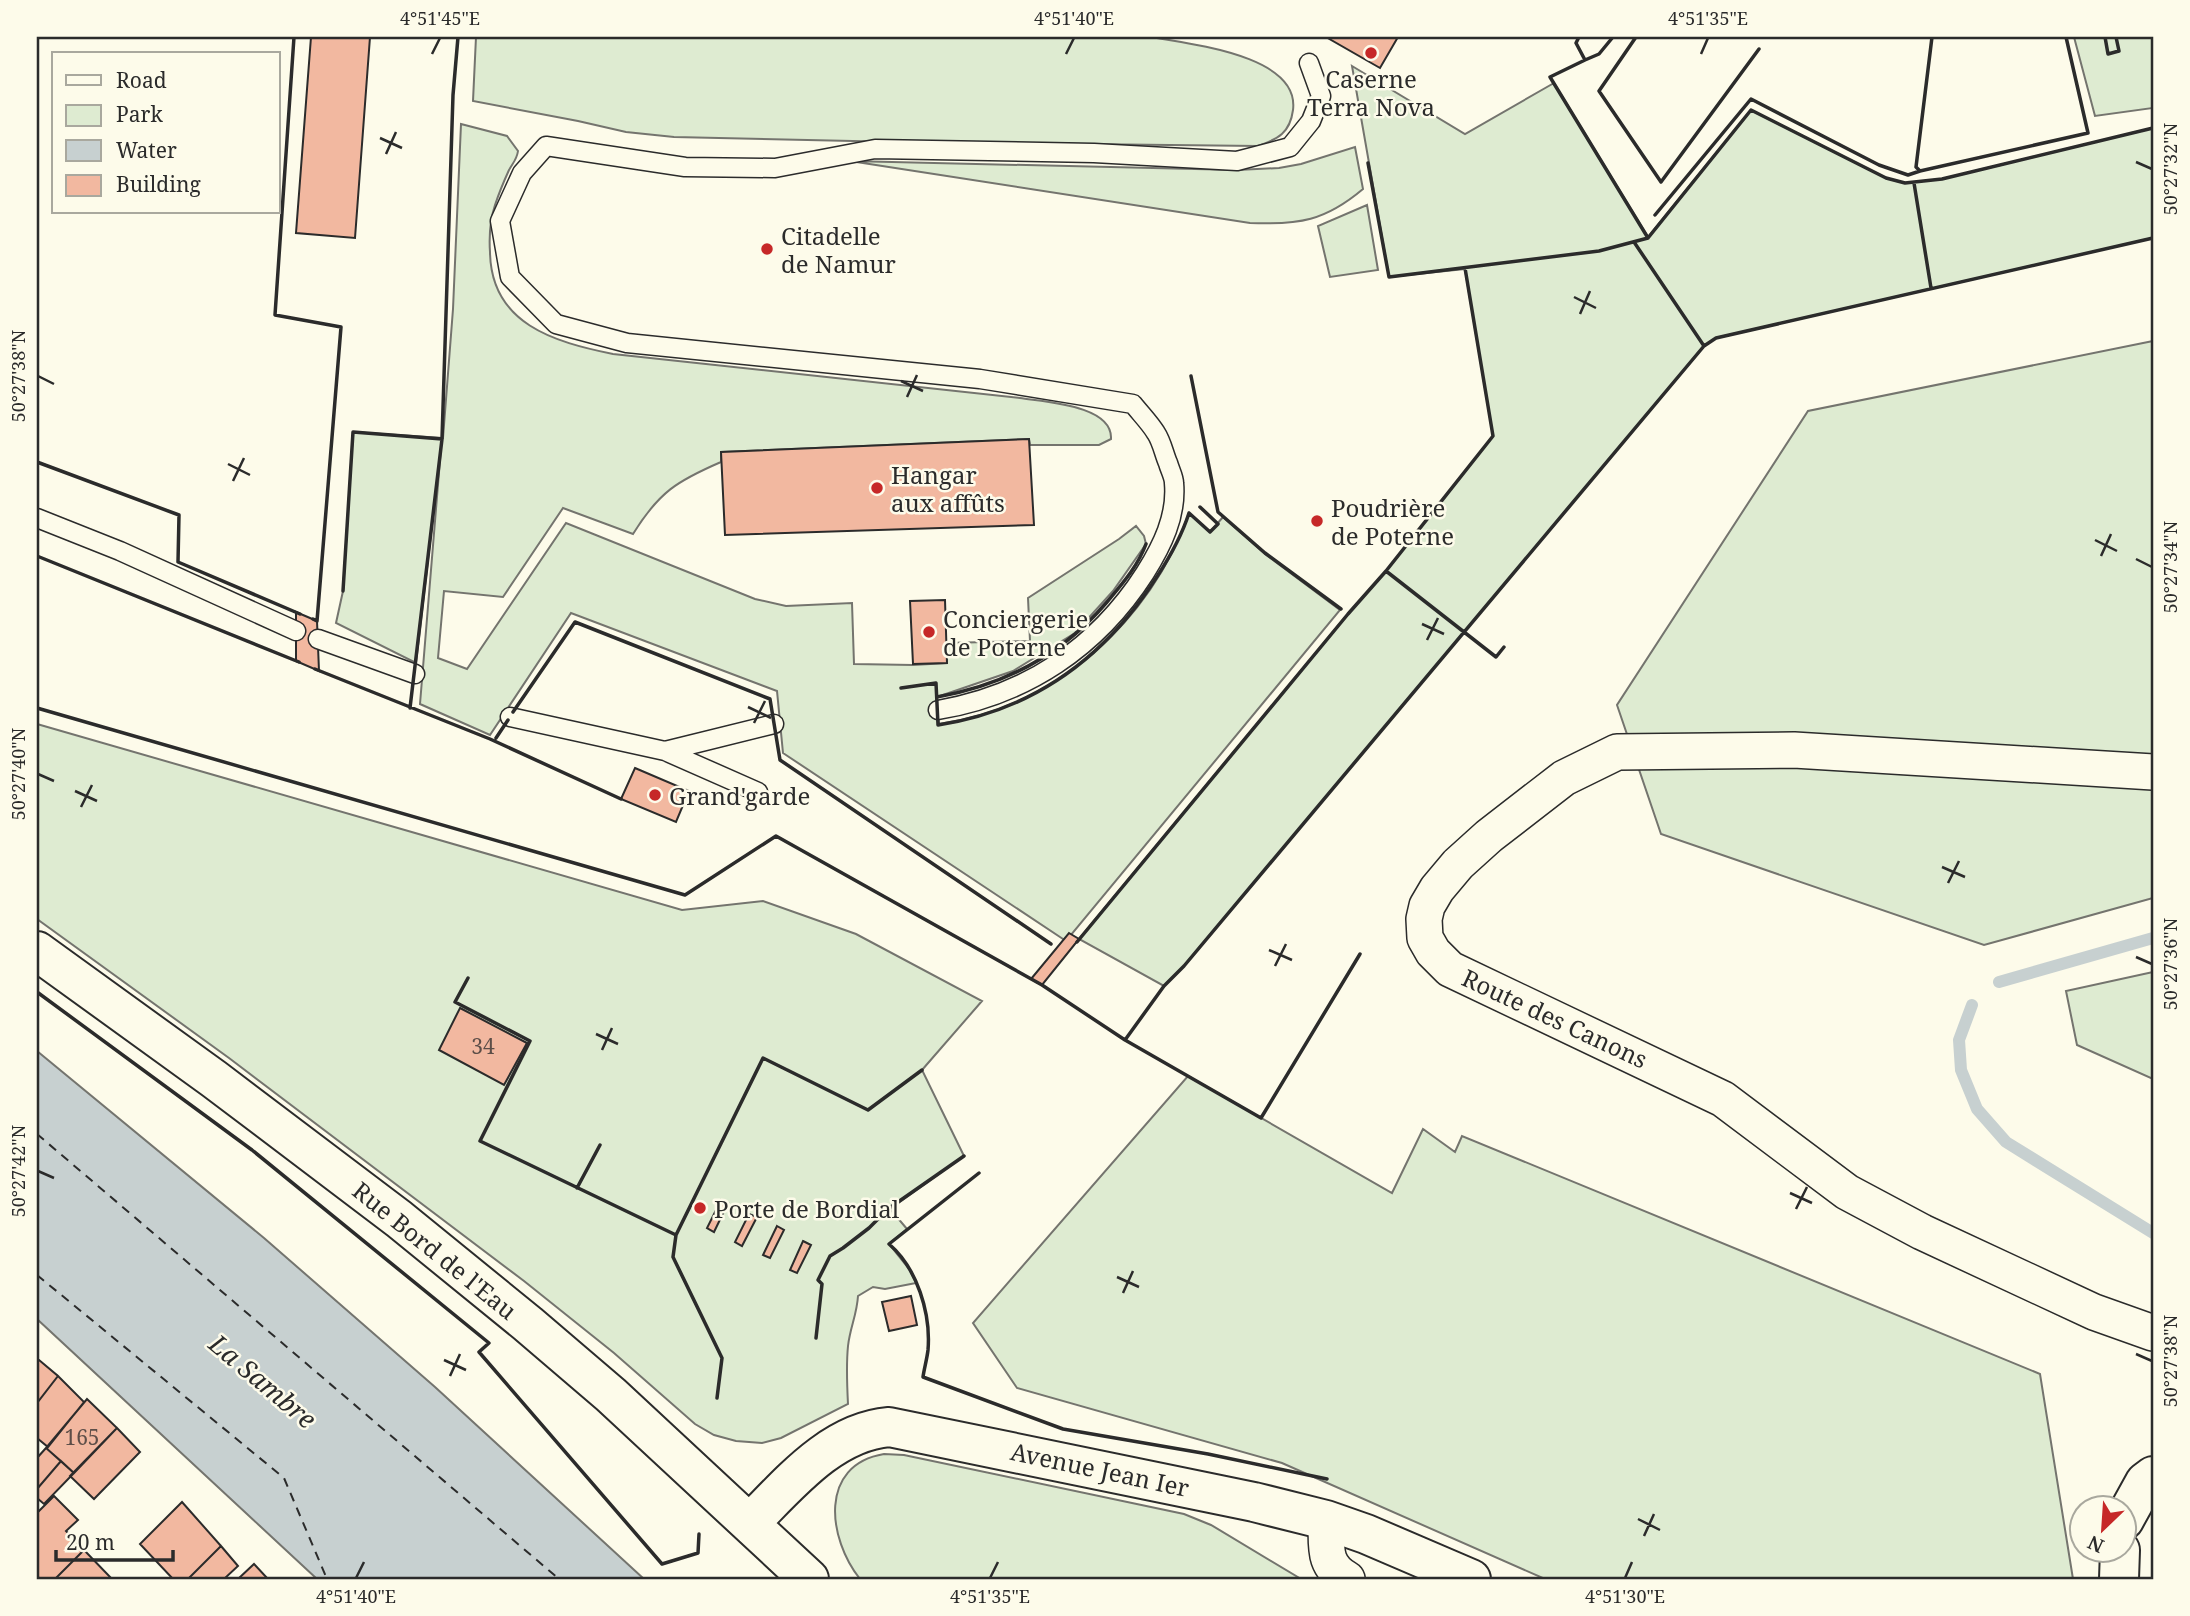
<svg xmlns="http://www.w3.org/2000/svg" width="2190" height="1616" font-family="'Noto Serif',serif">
  <rect width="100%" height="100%" fill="#fdfbea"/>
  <path fill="#deebd1" stroke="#74746e" stroke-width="2" d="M 476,37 L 1151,37 C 1189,44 1300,55 1293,110 C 1290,133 1278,139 1258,146 L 898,142 L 674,137 L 626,132 L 578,121 L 473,101 Z
    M 2074,37 L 2153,37 L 2153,108 L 2095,116 Z
    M 1352,66 L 1465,134 L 1554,83 L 1648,237 L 1751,110 L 1886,178 L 1905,183 L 1942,179 L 2153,128 L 2153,238 L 1716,338 L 1704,346 L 1184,966 L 1164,986 L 1079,939 L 1348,614 L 1386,571 L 1493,436 L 1465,269 L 1389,277 Z
    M 461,124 L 507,136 L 518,151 C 517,159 513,163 509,170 C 504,181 499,193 495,205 C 490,220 489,237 490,252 C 491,324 554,342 613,354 L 1020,398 C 1044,402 1113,405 1111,439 L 1099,445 L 1030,445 L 1029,439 L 721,452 L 721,462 C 677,481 659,492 633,534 L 563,508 L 503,597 L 444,591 L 438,658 L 467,669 L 566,523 L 755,599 L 786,606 L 852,603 L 854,664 L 913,665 L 947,663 L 946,643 L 1030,641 L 1028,598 L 1119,539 L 1136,526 L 1144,536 L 1146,544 L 1113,591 L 1075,633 L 1013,671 L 937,697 L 939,724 C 1054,708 1151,622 1189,513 L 1210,532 L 1223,517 L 1265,554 L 1340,610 L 1066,941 L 783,753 L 777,691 L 571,613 L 490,735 L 420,704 L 441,448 L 416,663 L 336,623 L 343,591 L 353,432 L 443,438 L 453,309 Z
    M 1355,147 L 1363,189 C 1325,221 1299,225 1250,223 L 850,161 L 1237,170 L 1279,168 L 1301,164 Z
    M 1367,205 L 1378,270 L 1330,277 L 1318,226 Z
    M 2153,341 L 2153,898 L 1984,945 L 1661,834 L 1617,705 L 1808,411 Z
    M 37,724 L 682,910 L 763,901 L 856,934 L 982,1001 L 922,1070 L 964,1156 L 890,1209 L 907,1229 L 889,1244 L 910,1270 L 916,1283 L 885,1289 L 873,1287 L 858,1296 C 857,1314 850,1328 848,1346 C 846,1366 847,1385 848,1404 L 781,1438 L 762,1443 L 736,1441 L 714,1435 L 695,1424 L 614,1353 L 524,1281 L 229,1058 L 37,919 Z
    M 2153,972 L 2153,1079 L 2077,1045 L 2066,991 Z
    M 1188,1076 L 1392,1193 L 1423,1129 L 1455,1152 L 1462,1136 L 2040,1374 L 2073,1579 L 1545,1579 L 1282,1463 L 1017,1388 L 973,1323 Z
    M 884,1454 L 904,1455 L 1184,1514 L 1211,1525 L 1301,1579 L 860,1579 C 828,1539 818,1465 884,1454 Z"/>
  <path fill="#c7d0d0" stroke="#74746e" stroke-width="2" d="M 37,1051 L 264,1238 L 435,1387 L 644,1579 L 317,1579 L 37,1319 Z"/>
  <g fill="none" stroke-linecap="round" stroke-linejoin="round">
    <path stroke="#c7d0d0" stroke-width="12" d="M 1999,982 L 2153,938
      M 1972,1005 L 1959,1040 L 1961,1070 L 1977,1109 L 2006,1142 L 2153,1233"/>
    <path stroke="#2b2b2b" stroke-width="2" stroke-dasharray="9 7" stroke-linecap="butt" d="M 37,1134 L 559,1579
      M 37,1275 L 284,1478 L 327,1579"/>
  </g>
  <path fill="#f2b8a0" stroke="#2b2b2b" stroke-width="2" d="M 311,37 L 370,37 L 355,238 L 296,233 Z
    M 1326,37 L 1398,37 L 1380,68 Z
    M 1029,439 L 1034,525 L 725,535 L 721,452 Z
    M 945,600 L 947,663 L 913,664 L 910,601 Z
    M 296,612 L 317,621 L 319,671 L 296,661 Z
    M 635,768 L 689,791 L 676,822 L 621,799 Z
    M 1069,933 L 1079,939 L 1042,985 L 1031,979 Z
    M 460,1008 L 527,1043 L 504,1085 L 439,1050 Z
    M 721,1200 L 728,1203 L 714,1232 L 707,1228 Z
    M 749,1214 L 757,1217 L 742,1246 L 735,1242 Z
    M 777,1226 L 784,1230 L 770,1258 L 763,1255 Z
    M 803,1241 L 811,1245 L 797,1273 L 790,1270 Z
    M 911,1296 L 917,1325 L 889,1331 L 882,1302 Z
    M 39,1360 L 58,1376 L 37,1403 L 37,1362 Z
    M 58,1376 L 84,1402 L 48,1447 L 37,1438 L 37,1403 Z
    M 87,1399 L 117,1428 L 74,1473 L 46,1448 Z
    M 117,1428 L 140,1452 L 94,1499 L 70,1476 Z
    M 46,1448 L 61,1461 L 37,1489 L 37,1458 Z
    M 61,1461 L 74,1473 L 44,1504 L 37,1498 L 37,1489 Z
    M 54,1496 L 78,1520 L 66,1531 L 84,1550 L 55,1579 L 40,1579 L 37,1576 L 37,1513 Z
    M 182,1502 L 221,1546 L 188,1579 L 173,1579 L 140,1544 Z
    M 221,1546 L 238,1566 L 224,1579 L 188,1579 Z
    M 84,1550 L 112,1579 L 55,1579 Z
    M 254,1564 L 268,1579 L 238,1579 Z"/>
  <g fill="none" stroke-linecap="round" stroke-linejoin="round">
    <g stroke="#2b2b2b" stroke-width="21">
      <path id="service" d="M 37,518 L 120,551 L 296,631
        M 318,639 L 415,674
        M 938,710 C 1026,695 1097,648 1145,573 C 1162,546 1177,516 1174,483 C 1174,477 1170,470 1168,463 C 1164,454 1162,442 1156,433 C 1150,423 1141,414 1133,404 L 980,379 L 627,343 L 556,324 L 510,277 L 500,221 L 522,173 L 546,146 L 685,167 L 775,168 L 875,149 L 1094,153 L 1237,161 L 1290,147 L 1311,121 L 1321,96 L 1309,63
        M 510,717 L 665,751 L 758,792
        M 665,751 L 774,724"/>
    </g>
    <g stroke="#2b2b2b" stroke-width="38">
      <path id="minor" d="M 2153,772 L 1794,750 L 1617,752 L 1564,778 L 1489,836 L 1458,864 L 1437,889 L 1427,906 L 1424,919 L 1425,938 L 1433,952 L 1450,969 L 1723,1099 L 1847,1192 L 1922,1232 L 2094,1312 L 2153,1333
        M 1326,1520 C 1327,1546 1322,1565 1347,1579"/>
    </g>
    <g stroke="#2b2b2b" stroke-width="42">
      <path id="secondary" d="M 37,951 L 214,1079 L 399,1219 L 528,1324 L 611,1395 L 809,1579
        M 2124,1520 L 2145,1482 L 2153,1476
        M 750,1523 C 789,1484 831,1432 889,1427 L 1254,1502 L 1326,1520 L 1366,1534 L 1471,1579
        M 2119,1579 L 2120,1550"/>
    </g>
    <use href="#service" stroke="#fdfbea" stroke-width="18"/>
    <use href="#minor" stroke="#fdfbea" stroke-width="35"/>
    <use href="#secondary" stroke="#fdfbea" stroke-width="38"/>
    <path stroke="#2b2b2b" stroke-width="3.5" d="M 294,37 L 275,315 L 341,327 L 317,621 L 313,619
      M 1579,37 L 1576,43 L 1585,60 L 1550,77 L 1648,238
      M 1636,37 L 1599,91 L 1661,182 L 1759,49
      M 1932,37 L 1916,167 L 1920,171 L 2088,133 L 2066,37
      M 2105,37 L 2108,54 L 2119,51 L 2116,37
      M 1585,60 L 1599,54 L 1613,37
      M 1368,163 L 1389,277 L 1599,251 L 1648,238 L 1751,110 L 1886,178 L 1905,183 L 1942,179 L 2153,128
      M 1914,183 L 1931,288
      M 1655,215 L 1751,99 L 1879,165 L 1908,175 L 1920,171
      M 1634,242 L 1704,346
      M 1191,376 L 1218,512 L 1265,553 L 1341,609
      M 37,462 L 179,515 L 178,562 L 300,614
      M 37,556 L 299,662
      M 1386,571 L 1496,657 L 1504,647
      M 343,591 L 353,432 L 442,439
      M 315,669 L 490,739 L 621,799
      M 901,688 L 936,683 L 938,725 C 1035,710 1106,657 1158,575 C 1171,555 1182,535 1189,513 L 1210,532 L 1218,524 L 1200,507
      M 937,697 C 1005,685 1062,655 1107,602 C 1122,584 1138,566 1146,544
      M 37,708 L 685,895 L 776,836 L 1042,985 L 1125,1040 L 1261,1118 L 1360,954
      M 410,708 L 442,439 L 453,95 L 458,37
      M 513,712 L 575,622 L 770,699 L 780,760 L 1051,944
      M 496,738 L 508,720
      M 1077,942 L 1348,614 L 1386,571 L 1493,436 L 1465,268
      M 468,978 L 455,1002 L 530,1041 L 480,1141 L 676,1235
      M 37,992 L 252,1150 L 489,1343 L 479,1352 L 662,1564 L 698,1553 L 699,1534
      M 1125,1040 L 1164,986 L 1184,966 L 1704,346 L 1716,338 L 2153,238
      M 979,1173 L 889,1244 C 917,1268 931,1313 928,1350 C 927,1359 924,1369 923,1377 L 1063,1429 L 1208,1454 L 1327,1479
      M 577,1188 L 600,1145
      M 816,1338 L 822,1284 L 818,1280 L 830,1256 L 843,1248 L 869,1228 L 888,1209 L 964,1156
      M 717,1398 L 722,1358 L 673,1257 L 676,1235 L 763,1058 L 868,1110 L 922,1070"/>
  </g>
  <path fill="none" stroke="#2b2b2b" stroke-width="2.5" d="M 432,54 L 440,38M 1066,54 L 1074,38M 1701,54 L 1708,38M 380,138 L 402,148M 386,154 L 396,132M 2136,162 L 2152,169M 1574,297 L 1596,308M 1580,314 L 1590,291M 38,376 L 54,384M 901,381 L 923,391M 907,397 L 917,375M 228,464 L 250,475M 233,481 L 244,458M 2095,540 L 2117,551M 2101,556 L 2111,534M 2136,559 L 2152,567M 1422,624 L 1444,634M 1427,640 L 1438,618M 748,707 L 771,718M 754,723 L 765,701M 38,774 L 54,781M 75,791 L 97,801M 81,807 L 92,785M 1942,867 L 1965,877M 1948,883 L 1959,861M 1269,950 L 1292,960M 2136,957 L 2152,964M 1275,966 L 1286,944M 596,1034 L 618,1044M 602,1050 L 612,1028M 38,1171 L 54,1178M 1790,1193 L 1812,1203M 1796,1209 L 1807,1187M 1117,1277 L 1139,1287M 1123,1293 L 1133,1271M 2136,1354 L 2152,1361M 444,1360 L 466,1370M 450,1376 L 460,1354M 1638,1519 L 1660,1530M 1644,1536 L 1654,1514M 356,1578 L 364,1562M 990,1578 L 998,1562M 1625,1578 L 1632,1562"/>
  <g fill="#c62828" stroke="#fdfbea" stroke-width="2.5">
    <circle cx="1371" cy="53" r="7"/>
    <circle cx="767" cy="249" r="7"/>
    <circle cx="877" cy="488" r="7"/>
    <circle cx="1317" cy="521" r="7"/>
    <circle cx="929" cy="632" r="7"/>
    <circle cx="655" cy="795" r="7"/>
    <circle cx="700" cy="1208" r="7"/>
  </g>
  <g text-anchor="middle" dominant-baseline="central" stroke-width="5" stroke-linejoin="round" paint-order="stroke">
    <g font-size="21" fill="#5d4e48">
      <text x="483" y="1046">34</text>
      <text x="82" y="1437">165</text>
    </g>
    <g font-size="24" fill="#2b2b2b" stroke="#fdfbea" text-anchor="start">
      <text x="1371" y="78" text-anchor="middle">Caserne<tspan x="1371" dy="28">Terra Nova</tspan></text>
      <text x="781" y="235">Citadelle<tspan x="781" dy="28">de Namur</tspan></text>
      <text x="891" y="474">Hangar<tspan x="891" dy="28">aux affûts</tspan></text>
      <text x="1331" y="507">Poudrière<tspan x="1331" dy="28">de Poterne</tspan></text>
      <text x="943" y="618">Conciergerie<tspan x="943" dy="28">de Poterne</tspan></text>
      <text x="669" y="795">Grand'garde</text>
      <text x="714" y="1208">Porte de Bordial</text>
    </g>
    <g font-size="24" fill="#2b2b2b" stroke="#fdfbea">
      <text transform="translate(1555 1018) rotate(25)">Route des Canons</text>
      <text transform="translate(435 1250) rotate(39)">Rue Bord de l'Eau</text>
      <text transform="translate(1100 1469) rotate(12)">Avenue Jean Ier</text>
    </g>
    <g font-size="26" font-style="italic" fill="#2b2b2b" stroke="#fdfbea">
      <text transform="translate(263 1381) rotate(40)">La Sambre</text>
    </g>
  </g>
  <rect width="2190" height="1616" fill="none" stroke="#fdfbea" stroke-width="77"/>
  <rect x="52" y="52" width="228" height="161" fill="#fdfbea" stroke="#a9a89e" stroke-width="2"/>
  <rect x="66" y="75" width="35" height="10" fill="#fdfbea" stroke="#a9a89e" stroke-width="2"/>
  <text x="116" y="88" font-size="21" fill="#2b2b2b">Road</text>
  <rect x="66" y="105" width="35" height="21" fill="#deebd1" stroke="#a9a89e" stroke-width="2"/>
  <text x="116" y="122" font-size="21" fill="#2b2b2b">Park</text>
  <rect x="66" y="140" width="35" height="21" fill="#c7d0d0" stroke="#a9a89e" stroke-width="2"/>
  <text x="116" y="158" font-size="21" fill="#2b2b2b">Water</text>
  <rect x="66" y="175" width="35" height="21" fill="#f2b8a0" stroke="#a9a89e" stroke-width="2"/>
  <text x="116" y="192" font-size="21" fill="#2b2b2b">Building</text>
  <g transform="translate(2103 1529) rotate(205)"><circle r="33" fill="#fdfbea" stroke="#a9a89e" stroke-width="2"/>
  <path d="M0-5L12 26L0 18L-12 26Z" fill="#c62828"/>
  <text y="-10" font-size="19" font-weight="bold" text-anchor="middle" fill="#2b2b2b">N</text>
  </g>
  <path d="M56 1550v10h117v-10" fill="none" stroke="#2b2b2b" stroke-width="3.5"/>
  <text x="66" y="1550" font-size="21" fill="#2b2b2b" stroke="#fdfbea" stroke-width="5" paint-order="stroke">20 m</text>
  <rect x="38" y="38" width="2114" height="1540" fill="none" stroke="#2b2b2b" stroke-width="2.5"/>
  <g font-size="18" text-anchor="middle" fill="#2b2b2b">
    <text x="440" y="25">4°51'45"E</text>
    <text x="1074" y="25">4°51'40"E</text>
    <text x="1708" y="25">4°51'35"E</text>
    <text transform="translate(2171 169) rotate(-90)" y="6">50°27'32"N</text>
    <text transform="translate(19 376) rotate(-90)" y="6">50°27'38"N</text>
    <text transform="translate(2171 567) rotate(-90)" y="6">50°27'34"N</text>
    <text transform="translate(19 774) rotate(-90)" y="6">50°27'40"N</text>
    <text transform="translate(2171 964) rotate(-90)" y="6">50°27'36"N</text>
    <text transform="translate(19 1171) rotate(-90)" y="6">50°27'42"N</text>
    <text transform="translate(2171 1361) rotate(-90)" y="6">50°27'38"N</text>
    <text x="356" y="1603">4°51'40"E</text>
    <text x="990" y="1603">4°51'35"E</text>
    <text x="1625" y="1603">4°51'30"E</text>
  </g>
</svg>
